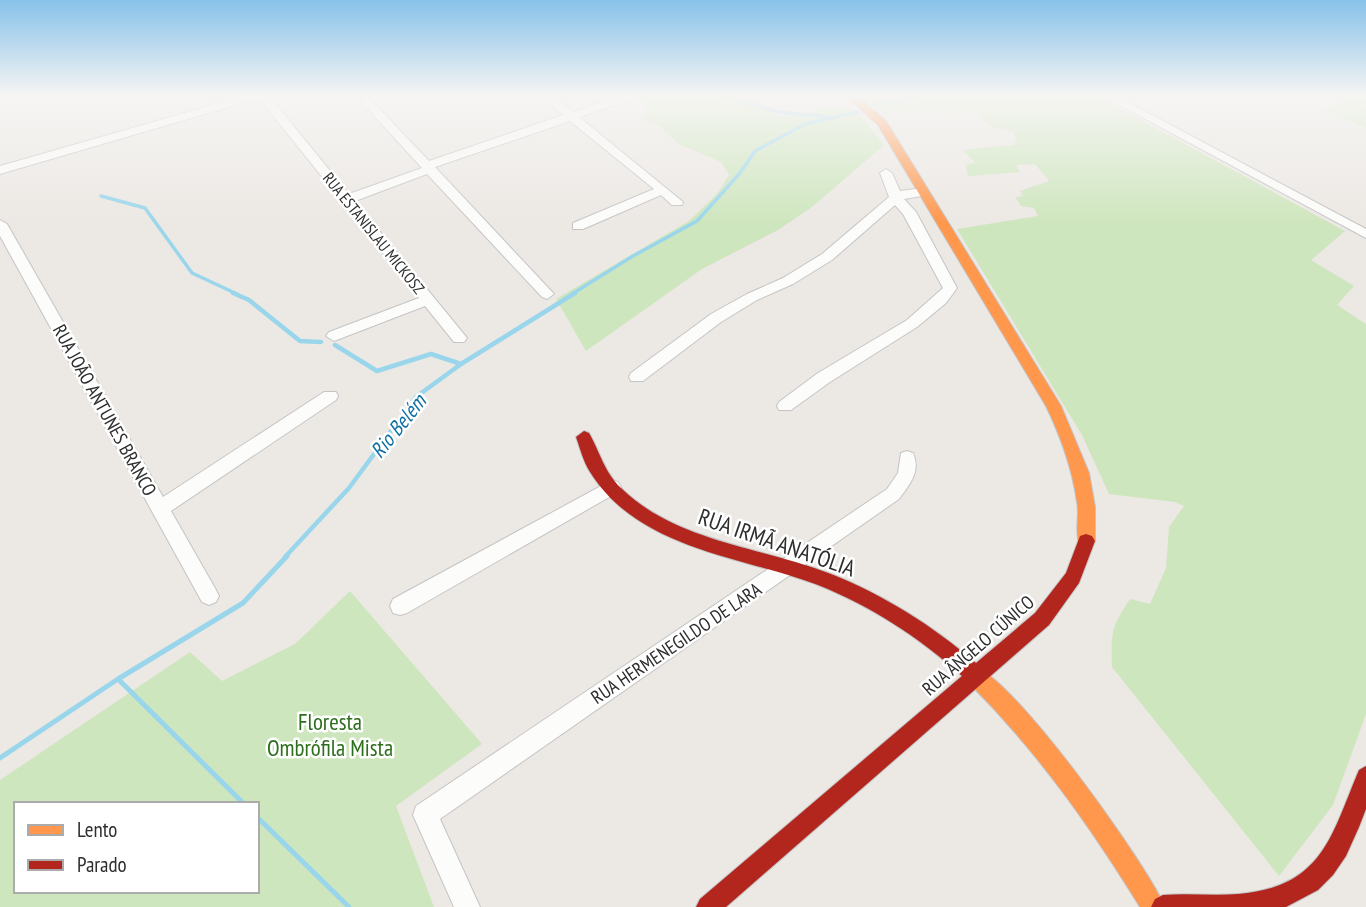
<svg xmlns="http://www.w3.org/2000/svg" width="1366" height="907" font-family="'PT Sans Narrow',sans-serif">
  <rect width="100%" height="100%" fill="#ece8e4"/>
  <path fill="#cee6be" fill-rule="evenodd" d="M 636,96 L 742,96 L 783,118 L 843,105 L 860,115 L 884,145 L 812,207 L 778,230 L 702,269 L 586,351 L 556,299 L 689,221 L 717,194 L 729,175 L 721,162 L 679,144 L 655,123 L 642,120 L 647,106 Z
    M 861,96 L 1097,96 L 1345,231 L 1311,260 L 1354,286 L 1337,305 L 1366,324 L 1366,714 L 1333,805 L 1279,876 L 1112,667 C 1111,632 1111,628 1130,599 L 1150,604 L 1166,568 L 1169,527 L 1184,506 L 1175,502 L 1109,494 L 1082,435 L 957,229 L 1038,216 L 1034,208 L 1021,206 L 1015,197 L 1023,196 L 1020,191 L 1049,181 L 1035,164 L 1016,165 L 1020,172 L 968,176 L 966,165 L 975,162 L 962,150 L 1014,145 L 1016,139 L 1013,132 L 992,127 L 973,110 L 952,114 L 944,107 L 885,114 Z
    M 1342,96 L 1366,96 L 1366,128 L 1325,111 Z
    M 350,591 L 482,744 L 396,806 L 434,907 L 0,907 L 0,780 L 190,652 L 222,681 L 295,644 ZM 16,804 L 257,804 L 257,891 L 16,891 Z"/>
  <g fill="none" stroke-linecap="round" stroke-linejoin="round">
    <path stroke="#99d6ec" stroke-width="3.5" d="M 725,96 L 777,112 L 830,117
      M 874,105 L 916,96
      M 101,196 L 145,208 L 192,273 L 237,294
      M 572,294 L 633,256 L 697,221 L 740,173 L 755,151 L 805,124 L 858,112"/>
    <path stroke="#99d6ec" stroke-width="4.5" d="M 233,293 L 249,300 L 300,341 L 321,342
      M 335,345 L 377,371 L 431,354 L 461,364
      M 285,557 L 349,488 L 416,397 L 461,364 L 575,293"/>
    <path stroke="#99d6ec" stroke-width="5" d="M 118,679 L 244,804
      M 0,758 L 118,679 L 243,603 L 287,556
      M 257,817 L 349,907"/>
    <g stroke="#c5c4c5" stroke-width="2">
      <path id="street" d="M 244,96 L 269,96 L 349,194 L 422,168 L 356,96 L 367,96 L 429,161 L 563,115 L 541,96 L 553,96 L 573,112 L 620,96 L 629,96 L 629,100 L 579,117 L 683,202 L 682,205 L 672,205 L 661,195 L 583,229 L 573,229 L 573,223 L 654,189 L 570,121 L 435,167 L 554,294 L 547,299 L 542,297 L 427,174 L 355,201 L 467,338 L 464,342 L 454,342 L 425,306 L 334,341 L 326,336 L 329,332 L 419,298 L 259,98 L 0,174 L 0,166 Z
        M 1103,96 L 1116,96 L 1366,229 L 1366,238 Z
        M 886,169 L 892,173 L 900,191 L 923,188 L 929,192 L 927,195 L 904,199 L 916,212 L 957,288 L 946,303 L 917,327 L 830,382 L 791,410 L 779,410 L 777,406 L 779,402 L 818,373 L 907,320 L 943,288 L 903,214 L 895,205 L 832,260 L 793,284 L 757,300 L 721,322 L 643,381 L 631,381 L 629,377 L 631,373 L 711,314 L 747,294 L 783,278 L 822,254 L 889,197 L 880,173 Z
        M 0,220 L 7,224 L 163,497 L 324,392 L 336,392 L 338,396 L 336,400 L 171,511 L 216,590 L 219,596 L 216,602 L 209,605 L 202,602 L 0,236 Z
        M 907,451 L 913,453 C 921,472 910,484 899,499 L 440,819 L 480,907 L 454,907 L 413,815 L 416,806 L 887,489 L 898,473 L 901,453 Z
        M 612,480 L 618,482 L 621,487 L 618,492 L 407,613 L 400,615 L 393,613 L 390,606 L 393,599 Z"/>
    </g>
    <g stroke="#c5c4c5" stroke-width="2">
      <path id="slow" d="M 846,96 L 858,96 L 886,121 L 1061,406 L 1089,473 L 1095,507 L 1095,541 L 1092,546 L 1086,548 L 1080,546 C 1074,533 1080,516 1077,502 C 1072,467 1061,437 1046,406 L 878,125 Z
        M 977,668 C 1018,684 1146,863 1165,907 L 1140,907 C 1090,826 1037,751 970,684 L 967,677 L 970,670 Z"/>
    </g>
    <g stroke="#c5c4c5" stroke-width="2">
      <path id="jam" d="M 584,431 L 589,433 C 600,452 604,472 621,488 C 676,542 762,547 831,574 C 884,595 933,626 976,663 L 1035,613 L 1066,573 L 1080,536 L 1086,534 L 1092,536 L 1095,541 L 1079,583 L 1049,625 L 726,907 L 696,907 L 700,899 L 962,676 C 920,638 871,606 818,585 C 740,556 638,549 590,472 C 583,461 580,448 576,437 Z
        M 1366,766 L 1366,809 L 1359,827 L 1346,856 L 1333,875 L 1318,890 L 1286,907 L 1151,907 L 1155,899 L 1163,895 C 1188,893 1213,896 1238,894 C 1323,887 1331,836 1359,770 Z"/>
    </g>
    <use href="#street" fill="#fcfcfb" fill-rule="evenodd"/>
    <use href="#slow" fill="#ff974d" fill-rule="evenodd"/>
    <use href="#jam" fill="#b3261e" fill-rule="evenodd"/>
  </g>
  <linearGradient id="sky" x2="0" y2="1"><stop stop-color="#88c2ea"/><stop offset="0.43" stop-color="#f6f5f3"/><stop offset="1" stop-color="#f6f5f3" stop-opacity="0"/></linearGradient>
  <rect width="1366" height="223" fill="url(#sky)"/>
  <g text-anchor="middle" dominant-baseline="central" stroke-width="5" stroke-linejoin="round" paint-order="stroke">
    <g font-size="16" fill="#2e2e2e" stroke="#fff">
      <text transform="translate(374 233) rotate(51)">RUA ESTANISLAU MICKOSZ</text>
    </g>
    <g font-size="19" fill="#2e2e2e" stroke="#fff">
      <text transform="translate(105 410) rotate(61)">RUA JOÃO ANTUNES BRANCO</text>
      <text transform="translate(676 643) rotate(-34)">RUA HERMENEGILDO DE LARA</text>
      <text transform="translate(978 645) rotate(-41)">RUA ÂNGELO CÚNICO</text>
    </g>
    <g font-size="21" font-style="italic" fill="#0d6fa3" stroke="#fff">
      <text transform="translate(398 426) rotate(-51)">Rio Belém</text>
    </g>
    <g font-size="23" fill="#2e2e2e" stroke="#fff">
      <text transform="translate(777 542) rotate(19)">RUA IRMÃ ANATÓLIA</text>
    </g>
    <g font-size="23" fill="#2c6e1b" stroke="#fff">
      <text x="330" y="721">Floresta<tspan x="330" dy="26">Ombrófila Mista</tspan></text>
    </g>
  </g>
  <rect x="14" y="802" width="245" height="91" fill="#ffffff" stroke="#ababab" stroke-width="2"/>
  <rect x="28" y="825" width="35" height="10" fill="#ff974d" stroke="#ababab" stroke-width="2"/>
  <text x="77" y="837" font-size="21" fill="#2e2e2e">Lento</text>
  <rect x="28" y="860" width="35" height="10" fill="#b3261e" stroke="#ababab" stroke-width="2"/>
  <text x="77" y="872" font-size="21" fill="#2e2e2e">Parado</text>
</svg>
